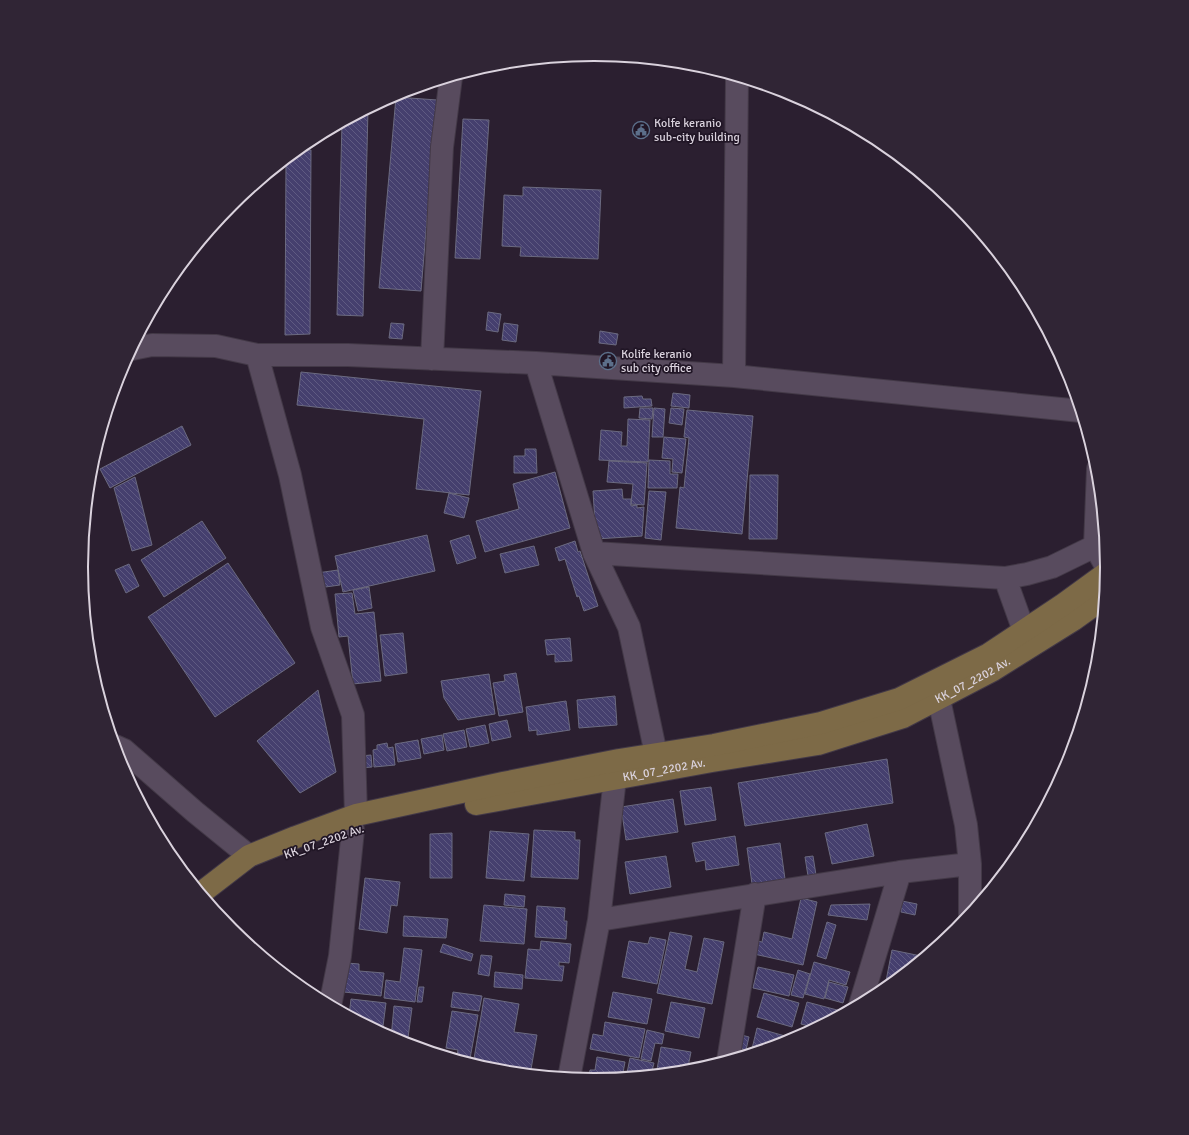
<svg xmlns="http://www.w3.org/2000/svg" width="1189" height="1135" font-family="Signika,sans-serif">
  <defs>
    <pattern id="building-back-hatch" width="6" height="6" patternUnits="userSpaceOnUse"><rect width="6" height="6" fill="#453f6e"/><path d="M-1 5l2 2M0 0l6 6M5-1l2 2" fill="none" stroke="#5f5a82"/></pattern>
  </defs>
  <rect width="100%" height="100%" fill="#2b1f30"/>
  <path fill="url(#building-back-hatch)" stroke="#6b6a80" d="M 396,97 L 437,100 L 421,291 L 379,288 Z
    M 368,109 L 363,316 L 337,315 L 342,123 Z
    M 463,119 L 489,120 L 480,259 L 455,258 Z
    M 311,150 L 310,334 L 285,335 L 286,160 L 297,151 Z
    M 523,187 L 601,190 L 598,259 L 520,256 L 521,247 L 502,246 L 504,195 L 523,196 Z
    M 488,312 L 501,314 L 498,332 L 486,330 Z
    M 391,323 L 404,324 L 402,339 L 389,338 Z
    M 504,323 L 518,325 L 516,342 L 502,340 Z
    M 600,331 L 618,334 L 616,345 L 599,343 Z
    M 301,372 L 481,391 L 469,495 L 416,489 L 424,419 L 297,405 Z
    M 673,393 L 690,395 L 689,408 L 671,406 Z
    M 642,396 L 643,399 L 651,399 L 652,406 L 624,408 L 624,397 Z
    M 640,408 L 653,408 L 652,419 L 639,418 Z
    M 654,408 L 665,409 L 663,437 L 652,437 Z
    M 671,408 L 684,409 L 682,425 L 669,423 Z
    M 687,410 L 753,416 L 742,534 L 676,528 L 680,487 L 684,488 L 689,438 L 684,437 Z
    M 628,419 L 650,420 L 648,462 L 599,460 L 601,430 L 622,432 L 621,446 L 627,446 Z
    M 182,426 L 191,445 L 110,488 L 100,469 Z
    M 664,437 L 686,439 L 682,473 L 672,472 L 673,459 L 662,458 Z
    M 525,449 L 536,449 L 537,473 L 514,473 L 514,456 L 525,456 Z
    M 649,460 L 670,461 L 670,474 L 678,474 L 677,488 L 648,488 Z
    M 609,461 L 647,463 L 644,505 L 631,504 L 633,484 L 607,482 Z
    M 555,472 L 570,528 L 485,552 L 476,521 L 519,509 L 513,484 Z
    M 750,475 L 778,475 L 777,539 L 749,539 Z
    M 135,477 L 152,545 L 132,551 L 114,488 Z
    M 622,489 L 623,499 L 631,499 L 631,506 L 637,505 L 637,508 L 644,507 L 642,536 L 596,539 L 593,491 Z
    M 649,491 L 666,492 L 661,540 L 645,538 Z
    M 449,493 L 469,498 L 464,518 L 444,513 Z
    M 202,521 L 226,558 L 164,597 L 141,560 Z
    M 427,535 L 435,571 L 343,592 L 335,556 Z
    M 469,535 L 476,558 L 457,564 L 450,541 Z
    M 575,541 L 578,552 L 580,551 L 598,606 L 584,611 L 579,596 L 577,597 L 565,559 L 559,561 L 555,548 Z
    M 534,546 L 539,565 L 505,573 L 500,554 Z
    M 228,563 L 295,663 L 215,717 L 148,617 Z
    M 129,564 L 139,586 L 126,593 L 115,570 Z
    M 338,570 L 340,585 L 318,588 L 317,573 Z
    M 369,587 L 372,608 L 358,611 L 353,590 Z
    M 352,593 L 355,614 L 374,612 L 381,681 L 353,684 L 348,636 L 339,637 L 335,594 Z
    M 403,633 L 407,673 L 385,676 L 380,635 Z
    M 570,638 L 572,661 L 555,662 L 555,654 L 547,655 L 545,640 Z
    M 516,673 L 523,712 L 499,716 L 493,683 L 505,681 L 504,675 Z
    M 489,674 L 495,714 L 458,720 L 444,698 L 441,681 Z
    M 318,690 L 336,772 L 300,793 L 257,741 Z
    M 615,696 L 617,725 L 579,728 L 577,700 Z
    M 566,701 L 570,730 L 537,735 L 537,730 L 529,731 L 526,707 Z
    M 507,720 L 511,737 L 492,741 L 489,724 Z
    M 485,725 L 489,743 L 470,747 L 466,729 Z
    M 464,730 L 467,747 L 447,751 L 443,734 Z
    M 442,735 L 444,750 L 424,754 L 421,739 Z
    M 418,740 L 421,758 L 398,762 L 395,744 Z
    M 387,743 L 388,748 L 393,747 L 395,765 L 374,767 L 373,750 L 377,749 L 377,745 Z
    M 371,755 L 372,767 L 360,768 L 360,756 Z
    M 887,759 L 893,803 L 745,826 L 738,783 Z
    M 711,787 L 716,820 L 685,825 L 680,791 Z
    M 673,799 L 678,832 L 626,840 L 621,807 Z
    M 867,824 L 874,856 L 832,864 L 825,833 Z
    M 534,830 L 575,832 L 575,840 L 580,840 L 578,879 L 531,877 Z
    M 490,831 L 529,834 L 524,881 L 486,878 Z
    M 452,833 L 452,878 L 430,878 L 430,834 Z
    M 735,836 L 739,865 L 706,870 L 705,860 L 696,862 L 692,843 Z
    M 780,843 L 785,879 L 779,880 L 780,886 L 753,891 L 747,848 Z
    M 666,856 L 671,887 L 630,894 L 625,862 Z
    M 813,856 L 816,875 L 808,876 L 805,857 Z
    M 365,878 L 400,882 L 397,906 L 391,905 L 387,933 L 359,929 Z
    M 505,894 L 525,896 L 524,907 L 504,905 Z
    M 801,898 L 817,902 L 803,965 L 754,954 L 757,941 L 762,942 L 764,932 L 792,939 Z
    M 902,901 L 917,904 L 915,915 L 901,912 Z
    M 870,904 L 867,920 L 828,915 L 831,905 Z
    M 484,905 L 527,909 L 524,944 L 480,941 Z
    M 537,906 L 565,908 L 564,921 L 567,921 L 566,939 L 535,937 Z
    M 404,916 L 448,919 L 446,938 L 403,936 Z
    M 827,922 L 836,925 L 826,959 L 817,956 Z
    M 670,932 L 692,936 L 685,969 L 697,972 L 704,938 L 724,942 L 712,1004 L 657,993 Z
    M 650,937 L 666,940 L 657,984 L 622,977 L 629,941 L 648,944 Z
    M 541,941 L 571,944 L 569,963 L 559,962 L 559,966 L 564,966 L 562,981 L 525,978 L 528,949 L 540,950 Z
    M 443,944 L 473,954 L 471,961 L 440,952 Z
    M 404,948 L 422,950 L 415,1002 L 384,998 L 386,980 L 400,982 Z
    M 892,950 L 926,957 L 894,983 L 886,981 Z
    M 481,955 L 492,956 L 489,976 L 478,974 Z
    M 814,962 L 850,972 L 846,985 L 829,980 L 824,999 L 805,994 Z
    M 347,963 L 359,964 L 359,971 L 384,973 L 381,996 L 344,992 Z
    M 758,967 L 794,975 L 789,996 L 753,988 Z
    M 798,970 L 810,974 L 803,998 L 791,995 Z
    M 495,972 L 523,975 L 522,989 L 494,987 Z
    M 829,982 L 848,987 L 843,1003 L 825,998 Z
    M 419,987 L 424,987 L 422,1002 L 417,1002 Z
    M 453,992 L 482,996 L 479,1011 L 451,1007 Z
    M 613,992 L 652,999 L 647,1024 L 608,1017 Z
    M 764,993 L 799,1003 L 792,1027 L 757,1017 Z
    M 484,998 L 519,1004 L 514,1032 L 537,1035 L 530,1075 L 494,1071 L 473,1065 Z
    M 351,999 L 386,1003 L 382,1034 L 349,1016 Z
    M 671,1002 L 705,1008 L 699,1038 L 665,1031 Z
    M 807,1002 L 841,1011 L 839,1016 L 816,1028 L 801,1024 Z
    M 394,1006 L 412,1008 L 407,1045 L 391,1038 Z
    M 452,1011 L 478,1015 L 469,1064 L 456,1060 L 458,1050 L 446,1048 Z
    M 605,1022 L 645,1029 L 639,1058 L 590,1049 L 593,1034 L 603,1036 Z
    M 757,1028 L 785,1036 L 783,1044 L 752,1054 L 751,1053 Z
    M 647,1030 L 664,1034 L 662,1044 L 655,1043 L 651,1061 L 641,1059 Z
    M 738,1034 L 749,1037 L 746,1050 L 735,1047 Z
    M 787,1035 L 798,1038 L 785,1044 Z
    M 661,1047 L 691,1052 L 687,1072 L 656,1075 Z
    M 597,1057 L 625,1062 L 622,1078 L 594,1081 L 588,1080 L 590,1070 L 595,1070 Z
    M 630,1058 L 654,1063 L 651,1075 L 626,1078 Z"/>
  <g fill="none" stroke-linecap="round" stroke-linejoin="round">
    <g stroke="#433947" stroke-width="24">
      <path id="minor" d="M 132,349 L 152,345 L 216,346 L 257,355 L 290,475 L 322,627 L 353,715 L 356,815
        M 257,355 L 348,355 L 536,363
        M 432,359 L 442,147 L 451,77
        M 734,376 L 737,77
        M 1098,469 L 1095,546 L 1108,570
        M 594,553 L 1005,578 L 1027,574 L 1052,567 L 1095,546
        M 1005,578 L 1024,631
        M 939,699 L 966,825 L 970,864 L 970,916
        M 115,746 L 124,750 L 195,812 L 249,856
        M 656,754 L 629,627 L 594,553 L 536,363 L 734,376 L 1081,411
        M 900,872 L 970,864
        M 599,920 L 900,872 L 860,1005
        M 330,1006 L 340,956 L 353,830
        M 728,1061 L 755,894
        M 569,1078 L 599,920 L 615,778"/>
    </g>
    <g stroke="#433947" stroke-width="24">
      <g id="major">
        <path id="s1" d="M 476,804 L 712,761 L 818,744 L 903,717 L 993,670 L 1073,620 L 1105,597"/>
        <path d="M 201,893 L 249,856 L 296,837 L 356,815 L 503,783 L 619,760 L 714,745 L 821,723 L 899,699 L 989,654 L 1064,604 L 1108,572"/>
      </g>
    </g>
    <use href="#minor" stroke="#584b5e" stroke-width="22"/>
    <use href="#major" stroke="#7d6a47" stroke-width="22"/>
  </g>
  <defs>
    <g id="civic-ring" transform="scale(0.9)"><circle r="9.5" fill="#211626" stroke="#5c6f8a" stroke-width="1.5"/><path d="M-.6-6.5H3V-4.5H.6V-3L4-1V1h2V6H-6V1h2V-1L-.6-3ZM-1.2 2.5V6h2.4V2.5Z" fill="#5c6f8a"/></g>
  </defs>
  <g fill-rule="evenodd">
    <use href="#civic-ring" x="641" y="130"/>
    <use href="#civic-ring" x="608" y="361"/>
  </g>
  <g text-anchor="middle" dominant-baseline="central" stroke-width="3.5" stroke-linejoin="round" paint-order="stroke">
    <g font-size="12" fill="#dad2dd" stroke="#211626" text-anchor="start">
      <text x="654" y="123">Kolfe keranio<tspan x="654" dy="14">sub-city building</tspan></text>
      <text x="621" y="354">Kolife keranio<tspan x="621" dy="14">sub city office</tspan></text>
    </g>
    <g font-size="12" fill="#dad2dd" stroke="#211626">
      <text stroke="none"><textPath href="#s1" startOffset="515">KK_07_2202 Av.</textPath></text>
      <text stroke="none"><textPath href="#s1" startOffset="191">KK_07_2202 Av.</textPath></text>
      <text transform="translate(324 842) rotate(-19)">KK_07_2202 Av.</text>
    </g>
  </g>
  <path d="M0 0H1189V1135H0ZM88 567a506 506 0 1 1 1012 0a506 506 0 1 1-1012 0Z" fill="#302535" fill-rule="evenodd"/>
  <path fill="none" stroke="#dad2dd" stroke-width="2" d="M88 567a506 506 0 1 1 1012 0a506 506 0 1 1-1012 0Z"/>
</svg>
